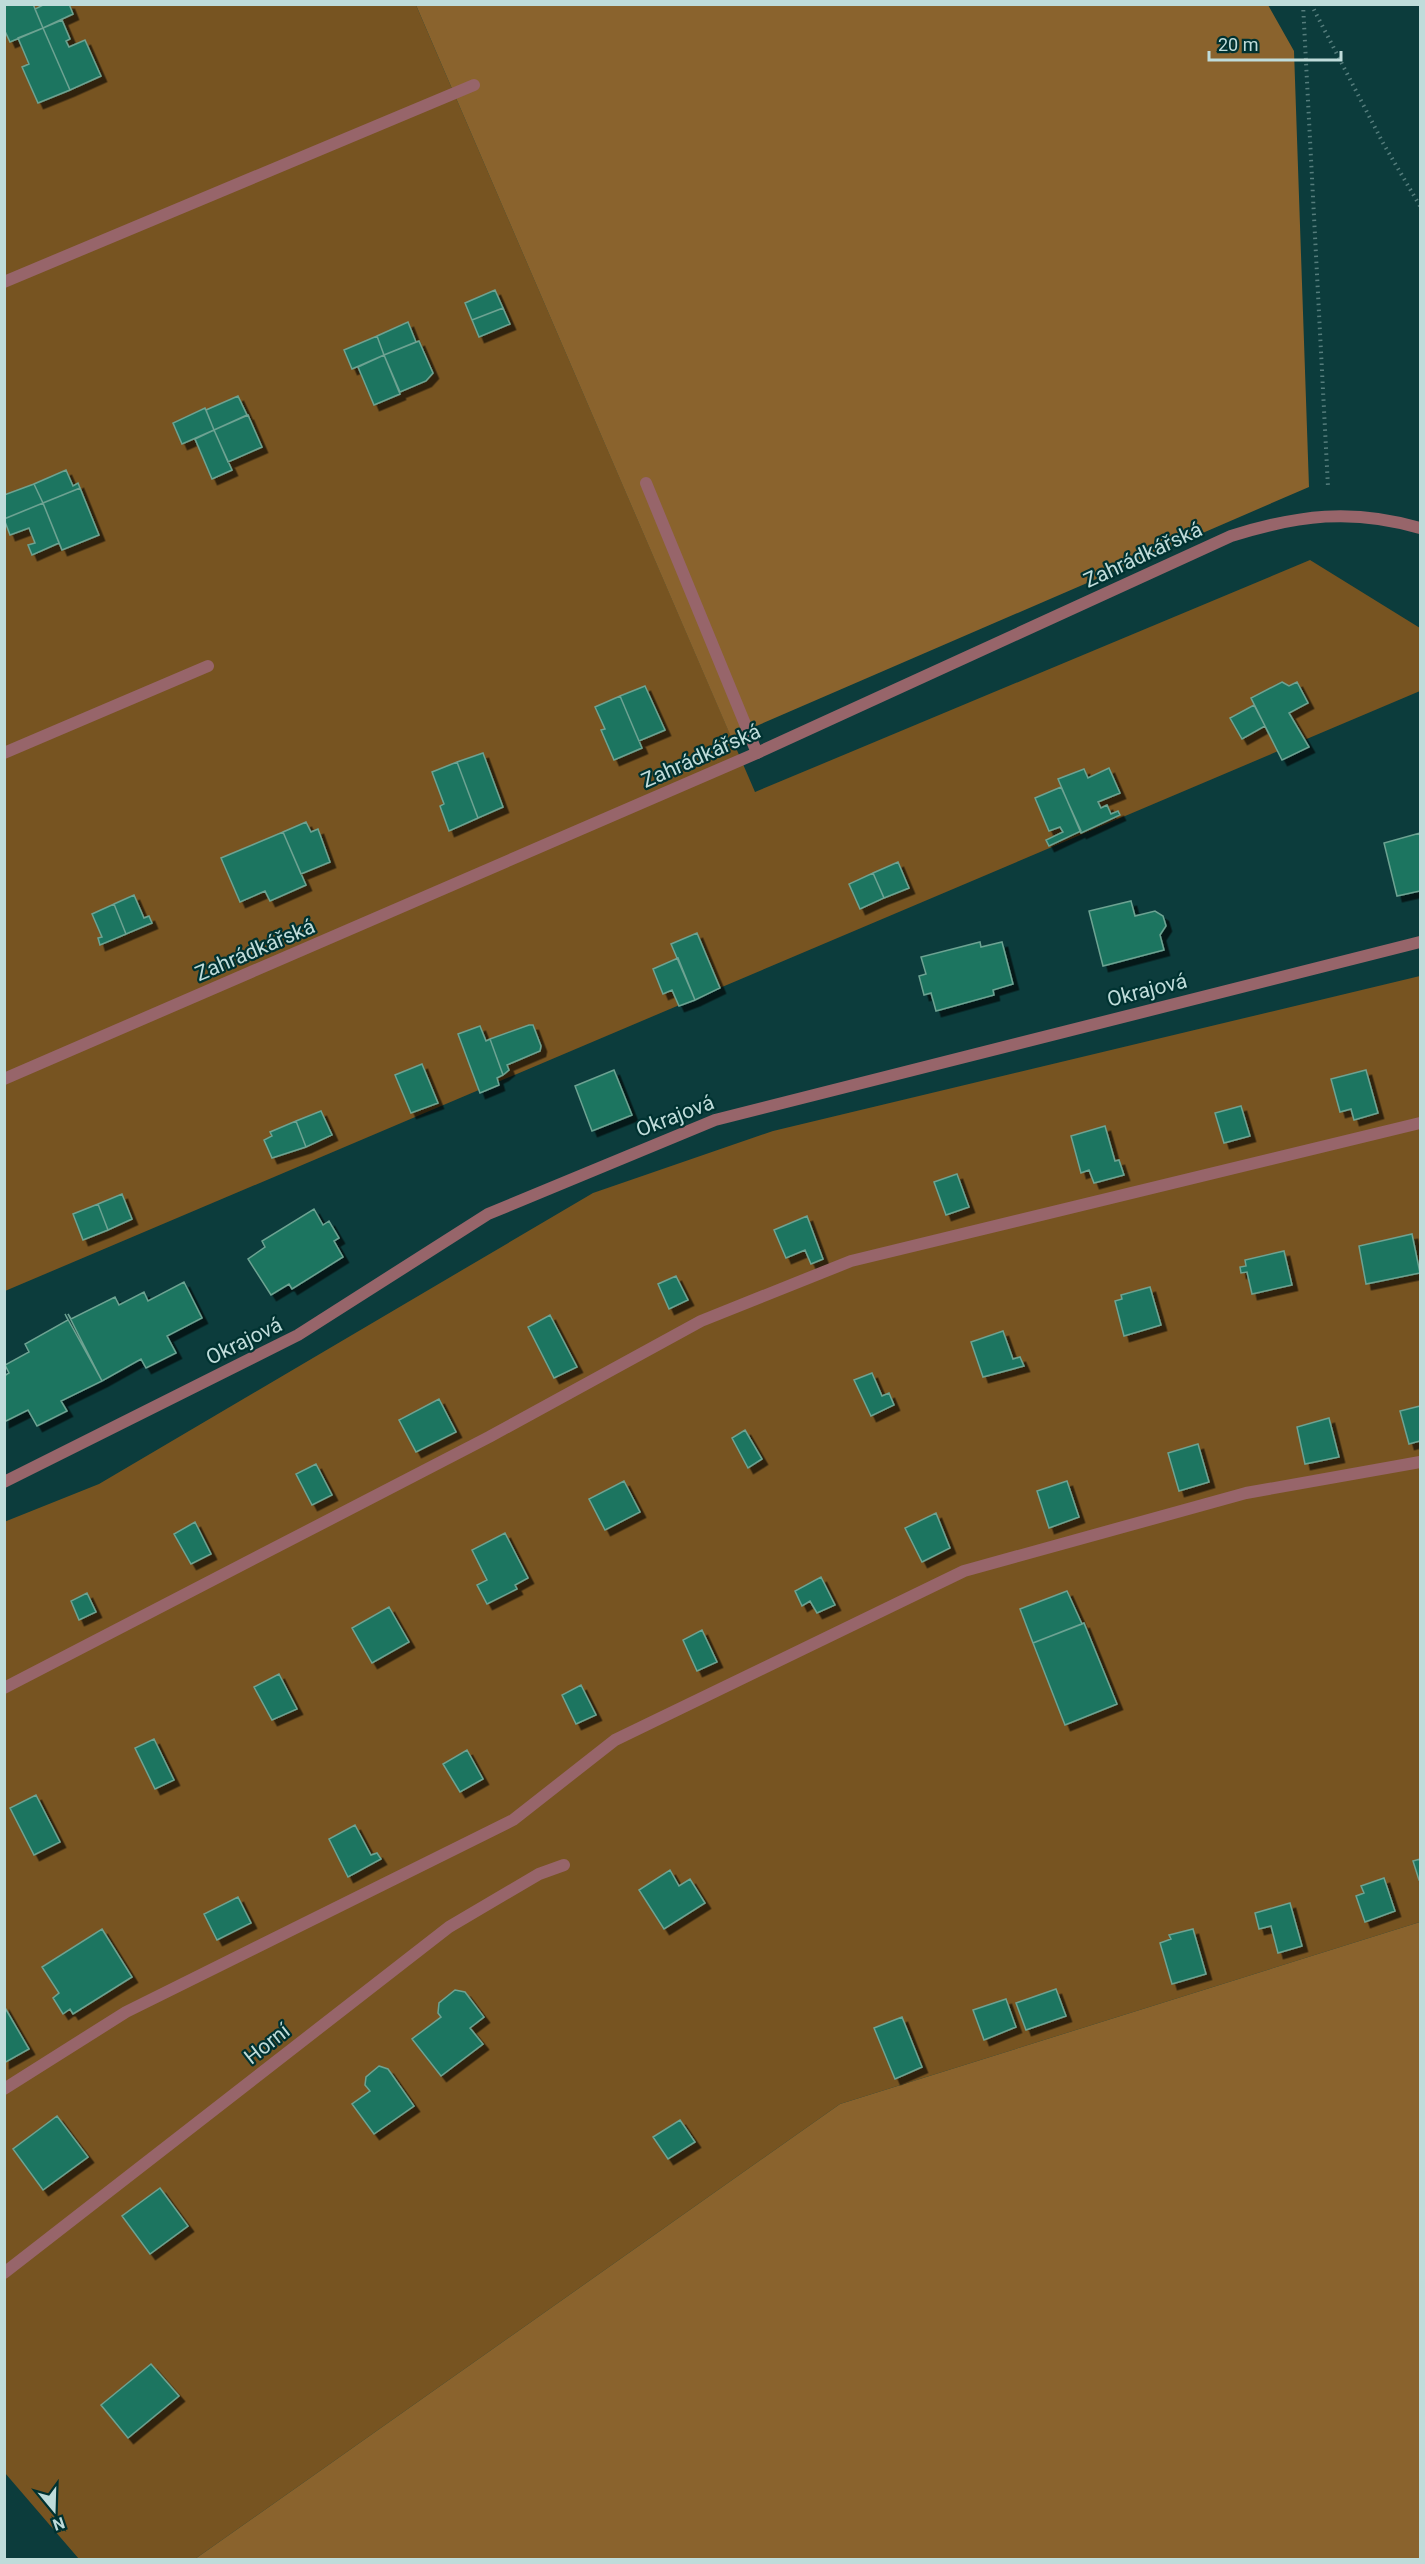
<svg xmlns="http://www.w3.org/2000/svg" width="1425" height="2564" font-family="Roboto,sans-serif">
  <defs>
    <filter id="shadow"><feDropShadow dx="5.5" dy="5.5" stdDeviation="0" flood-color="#0009"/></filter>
  </defs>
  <rect width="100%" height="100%" fill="#0c3c3c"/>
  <path fill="#775421" d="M 5,5 L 416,5 L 755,792 L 1310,560 L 1420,628 L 1420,691 L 5,1291 Z
    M 1420,976 L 1420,1922 L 840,2104 L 195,2559 L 79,2559 L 5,2473 L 4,1522 L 99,1484 L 593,1193 L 773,1131 Z"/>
  <path fill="#8a632d" d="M 416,5 L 1268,5 L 1294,51 L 1309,487 L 731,737 Z
    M 1420,1922 L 1420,2559 L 195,2559 L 840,2104 Z"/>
  <path fill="#1e7561" stroke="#6da392" stroke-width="1.5" filter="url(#shadow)" d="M 4,4 L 33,4 L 43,28 L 10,42 L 4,29 Z
    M 45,4 L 69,4 L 73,14 L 43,28 L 35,9 Z
    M 62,20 L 70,39 L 66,41 L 69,47 L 85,40 L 101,76 L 70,90 L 43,28 Z
    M 43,28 L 70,90 L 38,103 L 22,67 L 29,64 L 18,38 Z
    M 495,290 L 503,308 L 472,320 L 465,303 Z
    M 503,308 L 510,324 L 479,337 L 472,320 Z
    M 408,322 L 416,342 L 384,355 L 377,336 Z
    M 377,336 L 384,355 L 352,369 L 344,350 Z
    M 419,341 L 433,373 L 426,381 L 400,392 L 384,355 Z
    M 384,355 L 400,394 L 374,405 L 358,367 Z
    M 238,396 L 247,415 L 214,430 L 206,410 Z
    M 205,408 L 214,430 L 182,444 L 173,423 Z
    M 248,415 L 262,447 L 228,462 L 214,430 Z
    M 214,430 L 232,470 L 212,479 L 195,439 Z
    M 66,470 L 73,486 L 78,483 L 80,488 L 43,503 L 34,484 Z
    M 34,484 L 43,503 L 4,519 L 4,495 Z
    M 80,488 L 99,535 L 62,550 L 43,503 Z
    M 43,503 L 59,543 L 32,555 L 28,545 L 35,543 L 29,528 L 10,535 L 4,519 Z
    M 1282,682 L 1289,686 L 1297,682 L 1308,703 L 1289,713 L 1309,747 L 1282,760 L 1251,698 Z
    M 645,686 L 665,730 L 639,741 L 620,696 Z
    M 620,696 L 642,748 L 614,760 L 601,730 L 605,729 L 595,707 Z
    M 1254,705 L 1265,726 L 1242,739 L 1230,718 Z
    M 483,753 L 503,807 L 478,818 L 457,762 Z
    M 457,762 L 478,818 L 449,831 L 440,806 L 444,804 L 432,772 Z
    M 1109,768 L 1120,793 L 1098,802 L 1101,808 L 1107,805 L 1111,814 L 1118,811 L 1120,815 L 1081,833 L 1058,779 L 1084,769 L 1088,778 Z
    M 1061,787 L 1081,831 L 1049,846 L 1046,840 L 1063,832 L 1060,827 L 1049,831 L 1035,798 Z
    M 306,822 L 311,832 L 318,829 L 330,862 L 301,874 L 283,832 Z
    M 283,832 L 306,885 L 270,901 L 265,891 L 240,902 L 221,858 Z
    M 1420,833 L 1420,891 L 1397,896 L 1384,843 Z
    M 898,862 L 909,888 L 884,898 L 873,873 Z
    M 873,873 L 884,898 L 860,909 L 849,884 Z
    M 134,895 L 144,918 L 149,916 L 152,923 L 126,934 L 114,904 Z
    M 1131,901 L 1135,916 L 1155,911 L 1163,916 L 1166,926 L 1160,935 L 1164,950 L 1103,966 L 1089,911 Z
    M 114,904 L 126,934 L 100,945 L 98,938 L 102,937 L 92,914 Z
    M 697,933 L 720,988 L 695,1000 L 671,944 Z
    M 980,942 L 981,947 L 1002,942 L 1013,984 L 993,990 L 994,995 L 936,1011 L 931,993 L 924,995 L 919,976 L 926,974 L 921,957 Z
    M 678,958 L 695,1000 L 679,1006 L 672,990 L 663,994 L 653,969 Z
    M 529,1025 L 533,1025 L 541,1046 L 540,1051 L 507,1065 L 509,1070 L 503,1075 L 490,1039 Z
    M 480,1026 L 486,1041 L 490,1039 L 503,1075 L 497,1078 L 499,1085 L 480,1093 L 458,1034 Z
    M 422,1064 L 438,1103 L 411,1113 L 395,1075 Z
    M 614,1070 L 632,1115 L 592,1131 L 575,1086 Z
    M 1366,1070 L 1378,1113 L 1354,1120 L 1351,1109 L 1340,1112 L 1331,1079 Z
    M 1241,1106 L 1250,1136 L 1224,1143 L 1215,1113 Z
    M 321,1111 L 332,1135 L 306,1147 L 296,1121 Z
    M 296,1121 L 306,1147 L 272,1158 L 264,1140 L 272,1136 L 270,1132 Z
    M 1105,1126 L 1115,1161 L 1119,1160 L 1124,1175 L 1094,1183 L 1089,1170 L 1081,1173 L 1071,1136 Z
    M 957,1174 L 969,1207 L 946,1215 L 934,1182 Z
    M 122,1194 L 132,1219 L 108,1230 L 98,1204 Z
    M 98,1204 L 108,1230 L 83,1240 L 73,1214 Z
    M 314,1209 L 323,1225 L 329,1221 L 339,1238 L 334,1241 L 343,1257 L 292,1289 L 289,1284 L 271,1295 L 248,1259 L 265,1247 L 262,1241 Z
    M 807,1216 L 823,1259 L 811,1264 L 805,1250 L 786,1258 L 774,1230 Z
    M 1412,1234 L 1420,1273 L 1366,1284 L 1359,1246 Z
    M 1284,1251 L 1292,1285 L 1252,1294 L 1247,1272 L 1241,1273 L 1240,1267 L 1246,1266 L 1245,1260 Z
    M 676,1276 L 688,1300 L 669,1309 L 658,1284 Z
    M 184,1282 L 202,1318 L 167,1336 L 176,1353 L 146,1368 L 141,1359 L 102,1381 L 68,1314 L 71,1319 L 115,1297 L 119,1305 L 144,1292 L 148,1301 Z
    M 1150,1287 L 1161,1325 L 1124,1336 L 1115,1301 L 1122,1299 L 1121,1295 Z
    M 65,1314 L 102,1381 L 61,1401 L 67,1411 L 37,1426 L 28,1410 L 4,1422 L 4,1376 L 9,1373 L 5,1365 L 29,1352 L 25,1344 L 68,1320 Z
    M 550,1315 L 577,1367 L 554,1378 L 528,1327 Z
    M 1003,1331 L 1013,1359 L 1020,1357 L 1024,1366 L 983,1377 L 971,1342 Z
    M 872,1373 L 882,1396 L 889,1393 L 894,1405 L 871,1416 L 854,1380 Z
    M 439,1399 L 456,1432 L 416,1452 L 399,1420 Z
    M 1420,1406 L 1420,1441 L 1409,1444 L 1400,1411 Z
    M 1329,1418 L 1339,1457 L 1305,1464 L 1297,1427 Z
    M 745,1430 L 762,1459 L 748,1468 L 732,1438 Z
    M 1198,1444 L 1209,1482 L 1179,1491 L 1168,1453 Z
    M 316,1464 L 332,1495 L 312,1505 L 296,1474 Z
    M 624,1481 L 640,1512 L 605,1530 L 589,1499 Z
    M 1067,1481 L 1079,1517 L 1049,1528 L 1037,1491 Z
    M 936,1513 L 950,1548 L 922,1562 L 905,1528 Z
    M 195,1522 L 211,1554 L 191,1564 L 174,1534 Z
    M 505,1533 L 528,1578 L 515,1585 L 517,1589 L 487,1604 L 477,1585 L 487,1580 L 472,1550 Z
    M 821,1577 L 835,1605 L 817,1613 L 810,1601 L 802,1606 L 795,1591 Z
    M 1067,1591 L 1082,1624 L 1033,1643 L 1020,1609 Z
    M 87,1593 L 96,1612 L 79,1620 L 71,1601 Z
    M 389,1607 L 409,1642 L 372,1663 L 352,1628 Z
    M 1084,1623 L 1117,1704 L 1065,1725 L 1033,1643 Z
    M 702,1630 L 717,1662 L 697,1671 L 683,1640 Z
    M 279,1674 L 297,1709 L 272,1720 L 254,1687 Z
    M 581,1685 L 596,1715 L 576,1724 L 562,1695 Z
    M 154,1739 L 174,1780 L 155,1789 L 135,1748 Z
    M 467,1750 L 483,1779 L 460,1792 L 443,1764 Z
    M 36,1795 L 60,1842 L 34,1855 L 10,1808 Z
    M 355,1825 L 371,1855 L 377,1853 L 381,1859 L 348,1877 L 329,1839 Z
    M 1420,1859 L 1420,1880 L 1419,1880 L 1413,1861 Z
    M 670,1870 L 679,1886 L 690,1879 L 705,1903 L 664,1929 L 639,1890 Z
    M 1384,1878 L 1395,1911 L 1365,1922 L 1356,1896 L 1364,1893 L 1361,1886 Z
    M 238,1897 L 251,1923 L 217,1940 L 204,1914 Z
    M 1290,1903 L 1302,1946 L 1278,1953 L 1271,1926 L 1259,1929 L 1255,1913 Z
    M 102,1929 L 132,1977 L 73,2014 L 70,2009 L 63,2014 L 53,1998 L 59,1993 L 42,1967 Z
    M 1193,1929 L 1206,1974 L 1172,1984 L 1160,1943 L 1171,1939 L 1169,1935 Z
    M 1056,1989 L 1066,2016 L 1026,2030 L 1016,2003 Z
    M 455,1990 L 465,1992 L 484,2017 L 470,2028 L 483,2044 L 441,2076 L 412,2039 L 441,2017 L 438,2013 L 439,2003 Z
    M 1006,1999 L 1016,2027 L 984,2040 L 973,2010 Z
    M 4,2006 L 29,2049 L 4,2063 Z
    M 902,2017 L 922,2067 L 895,2079 L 874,2028 Z
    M 379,2066 L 388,2069 L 414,2106 L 374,2134 L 352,2104 L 370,2091 L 365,2085 L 366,2077 Z
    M 57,2116 L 88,2157 L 43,2190 L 13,2149 Z
    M 680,2120 L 695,2142 L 668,2159 L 653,2137 Z
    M 160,2188 L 188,2226 L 150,2254 L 122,2216 Z
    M 151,2364 L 179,2396 L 128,2438 L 101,2405 Z"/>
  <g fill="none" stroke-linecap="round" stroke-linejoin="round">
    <path stroke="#557d7c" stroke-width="4" stroke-dasharray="1.5 4.5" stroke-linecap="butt" d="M 1303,4 L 1328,487
      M 1311,4 L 1383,143 L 1420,206"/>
    <path stroke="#97656a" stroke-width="12" d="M 4,282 L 474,85
      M 646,483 L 757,753
      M 4,753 L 208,666"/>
    <path stroke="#97656a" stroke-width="12" d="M 4,1079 L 757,753 L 1231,536 C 1298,515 1352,508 1420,528
      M 4,1482 L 298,1335 L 488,1214 L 715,1120 L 1420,942
      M 4,1688 L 489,1437 L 701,1321 L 851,1261 L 1420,1123
      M 4,2089 L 126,2012 L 513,1820 L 615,1740 L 964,1571 L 1246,1493 L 1420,1462
      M 4,2273 L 449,1927 L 539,1874 L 564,1865"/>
  </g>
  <g text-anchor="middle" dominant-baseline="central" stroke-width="4.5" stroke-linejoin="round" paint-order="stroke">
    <g font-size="21" fill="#bfdcda" stroke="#003231">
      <text transform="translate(1143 555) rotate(-25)">Zahrádkářská</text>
      <text transform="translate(701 756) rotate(-24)">Zahrádkářská</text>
      <text transform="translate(255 950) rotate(-23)">Zahrádkářská</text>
      <text transform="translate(1147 990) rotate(-14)">Okrajová</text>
      <text transform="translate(675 1116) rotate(-21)">Okrajová</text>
      <text transform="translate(244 1341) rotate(-26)">Okrajová</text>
      <text transform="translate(267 2044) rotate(-38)">Horní</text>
    </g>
  </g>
  <rect width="1425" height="2564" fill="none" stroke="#bfdcda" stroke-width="12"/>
  <g transform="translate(54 2510) rotate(161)" stroke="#003231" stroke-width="4.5" paint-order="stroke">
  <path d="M0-4.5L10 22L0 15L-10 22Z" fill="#bfdcda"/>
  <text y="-9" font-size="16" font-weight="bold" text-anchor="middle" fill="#bfdcda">N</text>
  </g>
  <path d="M1209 51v9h132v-9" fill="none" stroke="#bfdcda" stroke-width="3"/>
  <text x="1218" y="51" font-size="18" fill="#bfdcda" stroke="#003231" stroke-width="4.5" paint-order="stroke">20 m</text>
</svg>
